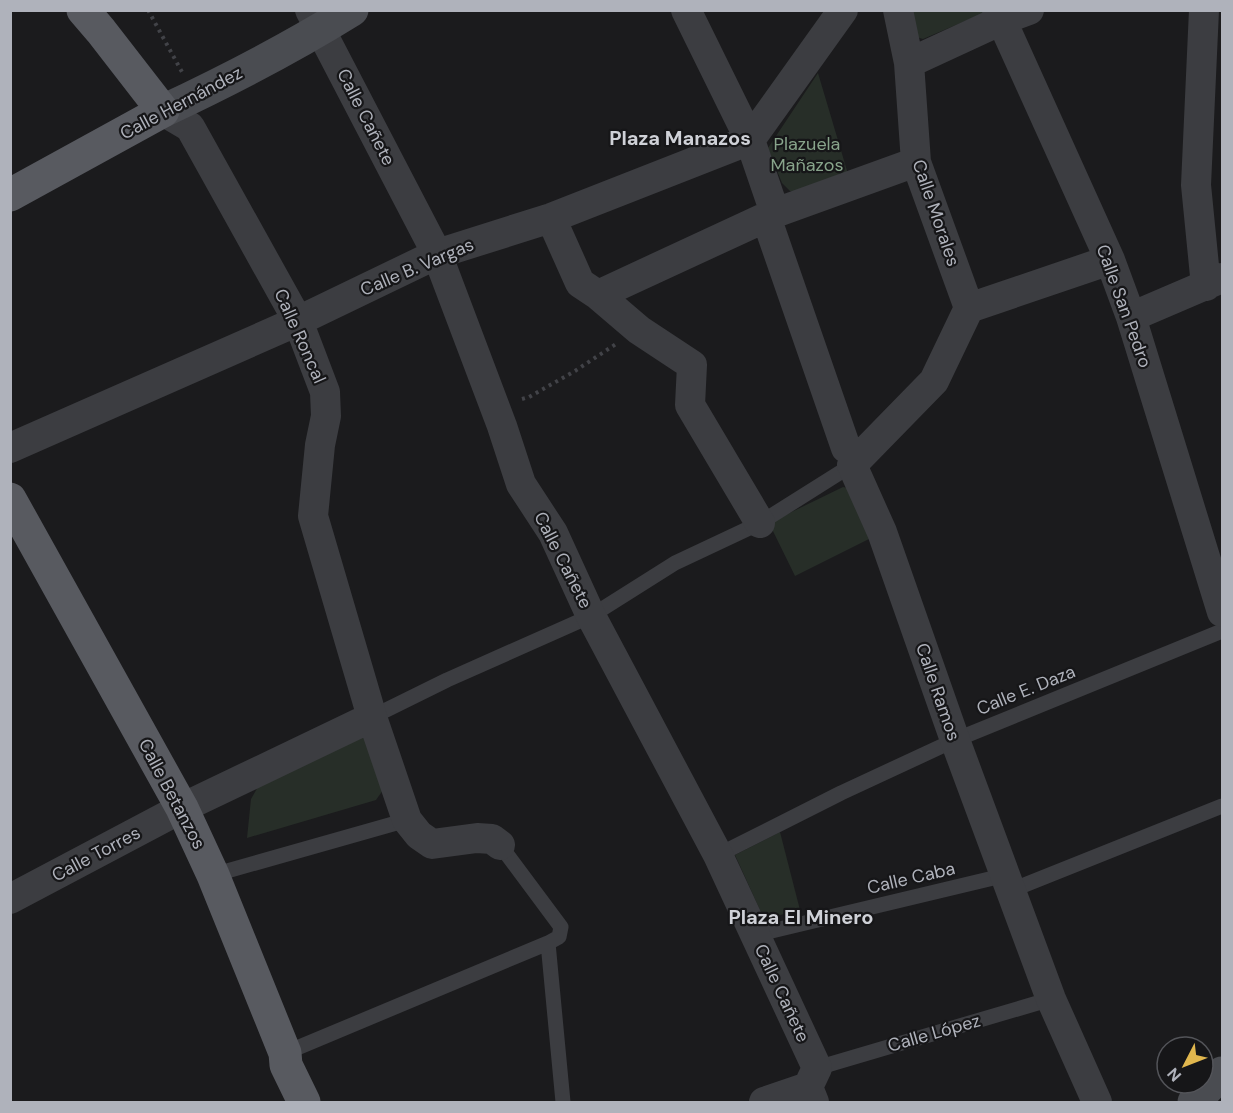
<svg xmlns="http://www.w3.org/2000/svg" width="1233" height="1113" font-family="'DM Sans',sans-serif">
  <rect width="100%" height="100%" fill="#1b1b1d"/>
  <path fill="#272e28" d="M 912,11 L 986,11 L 984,13 L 923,39 L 913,36 Z
    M 818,73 L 848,174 L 802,194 L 790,191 L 782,183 L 768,148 Z
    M 843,487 L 852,489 L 875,536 L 795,576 L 769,523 Z
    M 364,729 L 383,790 L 376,800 L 247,838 L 251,799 L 271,764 Z
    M 780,832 L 800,910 L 764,919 L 735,855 Z"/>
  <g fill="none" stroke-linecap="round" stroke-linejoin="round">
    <path stroke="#424348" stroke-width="4" stroke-dasharray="3 4.5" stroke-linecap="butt" d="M 148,10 L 182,72
      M 522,399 L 529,397 L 575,371 L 616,344"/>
    <path stroke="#3c3d41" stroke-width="15" d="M 372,717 L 447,680 L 591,616 L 675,563 L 760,523 L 852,465
      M 718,855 L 841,793 L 955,740 L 1222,631
      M 213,875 L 407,820
      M 1012,890 L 1222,806
      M 755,935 L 1006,875
      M 548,943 L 563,1102
      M 285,1053 L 548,943 L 559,937 L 561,927 L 500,845
      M 817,1068 L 1051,999"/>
    <path stroke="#3c3d41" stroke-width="30" d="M 310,10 L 437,254 L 502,426 L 521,484 L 553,533 L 591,616 L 718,855 L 817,1068 L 808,1087 L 814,1102
      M 686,10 L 750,140 L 775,213
      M 898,10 L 909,63 L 916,162 L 969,308
      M 997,10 L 1110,260 L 1131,317 L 1222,612
      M 1204,10 L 1196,185 L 1206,286
      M 909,63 L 1002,20 L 1029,10
      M 163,111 L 190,127 L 298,321 L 325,392 L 326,416 L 320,445 L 313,516 L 372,717 L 407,820 L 419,835 L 432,844 L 477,838 L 492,839 L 500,845
      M 766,217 L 846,448
      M 551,218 L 580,283 L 598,295 L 639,330 L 692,365 L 690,405 L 760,523
      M 598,295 L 775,213 L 916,162
      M 969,308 L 934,381 L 852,465 L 882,532 L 955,740 L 1051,999 L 1097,1102
      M 969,308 L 1110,260
      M 1131,317 L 1222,278
      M 10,448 L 298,321 L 437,254 L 551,218 L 750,140 L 843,10
      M 10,899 L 182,808 L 372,717
      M 764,1102 L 808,1087"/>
    <path stroke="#4a4c51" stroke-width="33" d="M 163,111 C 227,81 291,48 352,10
      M 1194,1102 L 1222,1073"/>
    <path stroke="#585a60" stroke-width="33" d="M 10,195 L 163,111 L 101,31 L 83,10
      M 10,499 L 182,808 L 213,875 L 285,1053 L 286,1065 L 304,1102"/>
  </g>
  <g text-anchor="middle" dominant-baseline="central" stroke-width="4.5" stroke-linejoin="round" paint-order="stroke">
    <g font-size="18" fill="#afb2bb" stroke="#161618">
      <text transform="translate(181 103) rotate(-28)">Calle Hernández</text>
      <text transform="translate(366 117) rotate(63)">Calle Cañete</text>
      <text transform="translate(936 213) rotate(71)">Calle Morales</text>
      <text transform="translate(417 267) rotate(-23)">Calle B. Vargas</text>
      <text transform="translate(1124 306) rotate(70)">Calle San Pedro</text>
      <text transform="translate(300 336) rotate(66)">Calle Roncal</text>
      <text transform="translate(563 560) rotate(63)">Calle Cañete</text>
      <text transform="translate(1026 690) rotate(-22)">Calle E. Daza</text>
      <text transform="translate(938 692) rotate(71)">Calle Ramos</text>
      <text transform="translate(172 794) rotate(62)">Calle Betanzos</text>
      <text transform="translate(96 854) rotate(-28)">Calle Torres</text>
      <text transform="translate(911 878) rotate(-13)">Calle Caba</text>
      <text transform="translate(782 993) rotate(65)">Calle Cañete</text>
      <text transform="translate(934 1033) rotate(-16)">Calle López</text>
    </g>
    <g font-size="18" fill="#88a48b" stroke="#161618">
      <text x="807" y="144">Plazuela<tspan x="807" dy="21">Mañazos</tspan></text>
    </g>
    <g font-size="20" font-weight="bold" fill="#cfd1d7" stroke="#161618">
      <text x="680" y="138">Plaza Manazos</text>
      <text x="801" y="917">Plaza El Minero</text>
    </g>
  </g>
  <rect width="1233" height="1113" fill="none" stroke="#afb2bb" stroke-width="24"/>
  <g transform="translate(1185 1065) rotate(228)"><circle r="28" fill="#161618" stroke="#535459" stroke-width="1.5"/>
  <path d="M0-4.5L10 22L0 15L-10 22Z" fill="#e1b74e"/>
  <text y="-9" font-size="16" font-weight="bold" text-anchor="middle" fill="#afb2bb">N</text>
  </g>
</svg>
